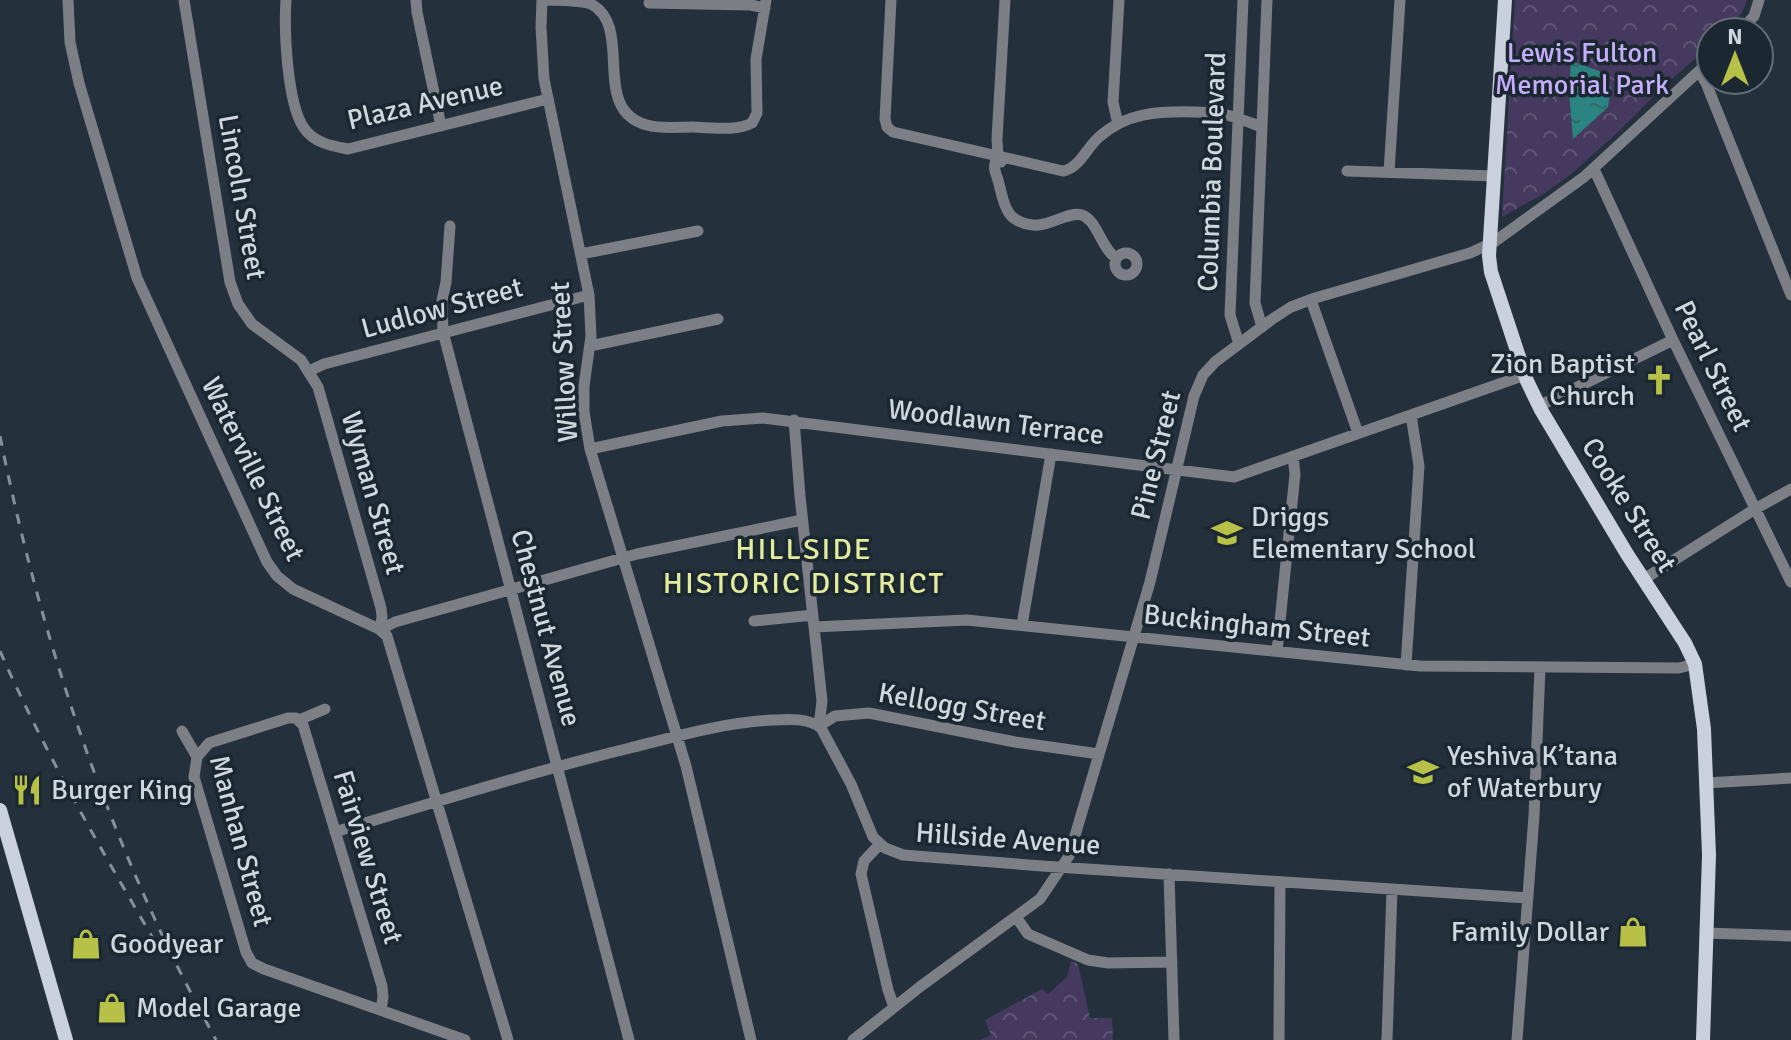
<svg xmlns="http://www.w3.org/2000/svg" width="1791" height="1040" font-family="Signika,sans-serif">
  <defs>
    <pattern id="forest-crowns" width="20" height="18" patternUnits="userSpaceOnUse" patternTransform="scale(2)"><rect width="20" height="18" fill="#45395f"/><path d="M2 6a3 3 0 1 1 6 0M12 15a3 3 0 1 1 6 0" fill="none" stroke="#5f5576"/></pattern>
    <pattern id="water-ripples" width="26" height="14" patternUnits="userSpaceOnUse" patternTransform="scale(2)"><rect width="26" height="14" fill="#2c8482"/><path d="M2 4q2-2 4 0t4 0M15 11q2-2 4 0t4 0" fill="none" stroke="#336969"/></pattern>
  </defs>
  <rect width="100%" height="100%" fill="#24313c"/>
  <path fill="url(#forest-crowns)" d="M 1515,0 L 1747,0 C 1743,14 1735,22 1724,32 L 1711,32 L 1711,44 L 1662,88 L 1618,132 L 1570,175 L 1545,193 L 1502,217 Z
    M 1071,961 L 1078,964 L 1090,1018 L 1112,1018 L 1113,1040 L 980,1040 L 991,1035 L 985,1020 L 1042,989 L 1048,994 L 1067,977 Z"/>
  <path fill="url(#water-ripples)" d="M 1571,61 L 1599,71 L 1611,87 L 1608,107 L 1573,139 L 1569,92 Z"/>
  <g fill="none" stroke-linecap="round" stroke-linejoin="round">
    <path stroke="#7d7f87" stroke-width="11" d="M 68,0 L 70,42 L 79,83 L 137,278 L 267,562 L 277,576 L 293,589 L 379,629 L 387,636 L 508,1040
      M 184,0 L 230,282 L 238,304 L 252,324 L 301,360 L 318,387 L 381,608 L 382,617 L 380,630
      M 286,0 C 284,30 287,104 304,128 C 314,143 332,146 348,149 L 548,99
      M 416,0 L 417,12 L 441,126
      M 542,0 L 541,27 L 544,79 L 589,295 L 591,336 L 584,386 L 584,412 L 590,449 L 686,766 L 751,1040
      M 542,0 C 557,0 578,0 591,4 C 635,27 589,110 647,125 C 661,129 677,127 691,127 C 710,127 735,132 752,123 L 757,113 L 756,59 L 766,0
      M 891,0 L 885,119 L 887,127 L 893,132 L 1063,171 C 1079,168 1086,149 1098,138 C 1126,112 1160,111 1196,112 C 1206,113 1217,112 1227,115 C 1239,118 1251,123 1262,127
      M 649,3 L 751,5 L 765,8
      M 1740,32 L 1754,16 L 1759,0
      M 1699,71 L 1706,83 L 1791,295
      M 1118,124 L 1113,102 L 1119,0
      M 998,157 C 992,166 995,171 998,180 C 1004,202 1004,222 1033,225 C 1050,227 1068,211 1082,215 C 1097,220 1101,248 1116,258
      M 1001,162 L 998,157 L 997,139 L 1005,0
      M 1594,169 L 1673,340 L 1791,582
      M 1347,171 L 1494,176
      M 1389,172 L 1400,0
      M 450,226 L 446,282 L 442,301 L 443,332 L 629,1040
      M1115 264a11 11 0 1 1 22 0a11 11 0 1 1-22 0Z
      M 581,254 L 698,231
      M 1311,300 L 1358,433
      M 1262,327 L 1255,303 L 1267,0
      M 1239,344 L 1230,315 L 1243,0
      M 590,346 L 718,319
      M 309,371 L 324,364 L 589,295
      M 1539,406 L 1673,340
      M 794,420 L 800,496 L 822,701 L 819,726
      M 590,449 L 722,421 L 763,418 L 1234,477 L 1525,375
      M 1644,579 L 1755,509 L 1791,489
      M 754,621 L 813,615
      M 1022,625 L 1051,454
      M 814,627 L 967,620 L 1420,666 L 1679,668 L 1695,664
      M 380,630 L 395,622 L 637,554 L 802,520
      M 1277,651 L 1295,474 L 1293,456
      M 1406,665 L 1419,466 L 1411,415
      M 299,720 L 325,709
      M 819,726 L 835,716 L 869,713 L 1015,742 L 1099,754
      M 182,731 L 197,757
      M 1706,783 L 1791,778
      M 335,832 C 433,803 531,772 630,748 C 677,736 726,722 774,720 C 790,719 809,718 821,728 L 851,784 L 873,837 L 885,848 L 903,855 L 1042,866 L 1528,898
      M 880,844 L 864,861 L 861,874 L 888,990 L 894,1007
      M 1169,874 L 1174,1040
      M 1016,917 L 1028,934 L 1088,960 L 1108,963 L 1172,962
      M 1706,933 L 1791,936
      M 381,1010 L 383,997 L 382,986 L 303,725 L 296,718 L 288,718 L 209,743 L 197,757 L 194,777 L 246,952 L 252,963 L 264,969 L 465,1040
      M 853,1040 L 921,986 L 1040,899 L 1069,856 L 1150,582 L 1194,396 L 1203,375 L 1215,362 L 1271,320 L 1291,307 L 1315,298 L 1470,253 L 1494,242 L 1584,177 L 1711,60
      M 1279,1040 L 1280,882
      M 1387,1040 L 1392,889
      M 1517,1040 L 1534,816 L 1540,667"/>
    <path stroke="#cbd0df" stroke-width="14" d="M 1505,0 L 1489,256 L 1491,272 L 1527,381 L 1541,410 L 1627,554 L 1685,643 L 1695,664 L 1704,729 L 1709,855 L 1703,1040
      M 0,810 L 66,1040"/>
    <path stroke="#869099" stroke-width="3" stroke-dasharray="10 10" stroke-linecap="butt" d="M 0,436 C 33,601 83,762 153,915 C 172,958 194,999 216,1040
      M 0,651 C 44,751 99,846 154,940"/>
  </g>
  <defs>
    <g id="church-bare" transform="scale(2.4)"><path d="M-1.2-6h2.4v3.5h3.3v2.4h-3.3V6h-2.4V-.1h-3.3v-2.4h3.3Z" fill="#b8c147" stroke="#1b2731" stroke-width="2.5" paint-order="stroke"/></g>
    <g id="school-bare" transform="scale(2.4)"><path d="M0-5L7-2L0 1L-7-2ZM-4 1L0 2.5L4 1V4Q0 6-4 4Z" fill="#b8c147" stroke="#1b2731" stroke-width="2.5" paint-order="stroke"/></g>
    <g id="restaurant-bare" transform="scale(2.4)"><path d="M-5-6h1v4h1v-4h1v4h1v-4h1v5L-1.5 .5V6h-2V.5L-5-1ZM5-6V6H3V1.5H1.5Q1.5-4 5-6Z" fill="#b8c147" stroke="#1b2731" stroke-width="2.5" paint-order="stroke"/></g>
    <g id="shop-bare" transform="scale(2.4)"><path d="M-5-2.5h2.3a2.7 3.5 0 0 1 5.4 0H5L5.5 6h-11ZM-1.5-2.5h3a1.5 2.3 0 0 0-3 0Z" fill="#b8c147" stroke="#1b2731" stroke-width="2.5" paint-order="stroke"/></g>
  </defs>
  <g fill-rule="evenodd">
    <use href="#church-bare" x="1659" y="380"/>
    <use href="#school-bare" x="1227" y="533"/>
    <use href="#school-bare" x="1423" y="772"/>
    <use href="#restaurant-bare" x="27" y="790"/>
    <use href="#shop-bare" x="1633" y="932"/>
    <use href="#shop-bare" x="86" y="944"/>
    <use href="#shop-bare" x="112" y="1008"/>
  </g>
  <g text-anchor="middle" dominant-baseline="central" stroke-width="7" stroke-linejoin="round" paint-order="stroke">
    <g font-size="28" fill="#c6affa" stroke="#1b2731">
      <text x="1582" y="53">Lewis Fulton<tspan x="1582" dy="32">Memorial Park</tspan></text>
    </g>
    <g font-size="28" fill="#d0d8df" stroke="#1b2731">
      <text transform="translate(425 103) rotate(-13)">Plaza Avenue</text>
      <text transform="translate(1212 172) rotate(-88)">Columbia Boulevard</text>
      <text transform="translate(242 197) rotate(80)">Lincoln Street</text>
      <text transform="translate(442 308) rotate(-15)">Ludlow Street</text>
      <text transform="translate(564 362) rotate(-93)">Willow Street</text>
      <text transform="translate(1713 366) rotate(64)">Pearl Street</text>
      <text transform="translate(996 422) rotate(7)">Woodlawn Terrace</text>
      <text transform="translate(1156 455) rotate(-76)">Pine Street</text>
      <text transform="translate(253 469) rotate(64)">Waterville Street</text>
      <text transform="translate(373 493) rotate(74)">Wyman Street</text>
      <text transform="translate(1629 505) rotate(58)">Cooke Street</text>
      <text transform="translate(1257 626) rotate(6)">Buckingham Street</text>
      <text transform="translate(546 628) rotate(75)">Chestnut Avenue</text>
      <text transform="translate(962 707) rotate(10)">Kellogg Street</text>
      <text transform="translate(1008 839) rotate(4)">Hillside Avenue</text>
      <text transform="translate(241 841) rotate(75)">Manhan Street</text>
      <text transform="translate(368 857) rotate(73)">Fairview Street</text>
    </g>
    <g font-size="28" fill="#d0d8df" stroke="#1b2731" text-anchor="start">
      <text x="1635" y="364" text-anchor="end">Zion Baptist<tspan x="1635" dy="32">Church</tspan></text>
      <text x="1251" y="517">Driggs<tspan x="1251" dy="32">Elementary School</tspan></text>
      <text x="1447" y="756">Yeshiva K’tana<tspan x="1447" dy="32">of Waterbury</tspan></text>
      <text x="51" y="790">Burger King</text>
      <text x="1609" y="932" text-anchor="end">Family Dollar</text>
      <text x="110" y="944">Goodyear</text>
      <text x="136" y="1008">Model Garage</text>
    </g>
    <g font-size="30" letter-spacing="2" fill="#e3eb9d" stroke="#1b2731">
      <text x="804" y="549">HILLSIDE<tspan x="804" dy="34">HISTORIC DISTRICT</tspan></text>
    </g>
  </g>
  <g transform="translate(1735 56)"><circle r="38" fill="#1b2731" stroke="#636e77" stroke-width="2"/>
  <path d="M0-6L14 30L0 20L-14 30Z" fill="#b8c147"/>
  <text y="-12" font-size="22" font-weight="bold" text-anchor="middle" fill="#d0d8df">N</text>
  </g>
</svg>
